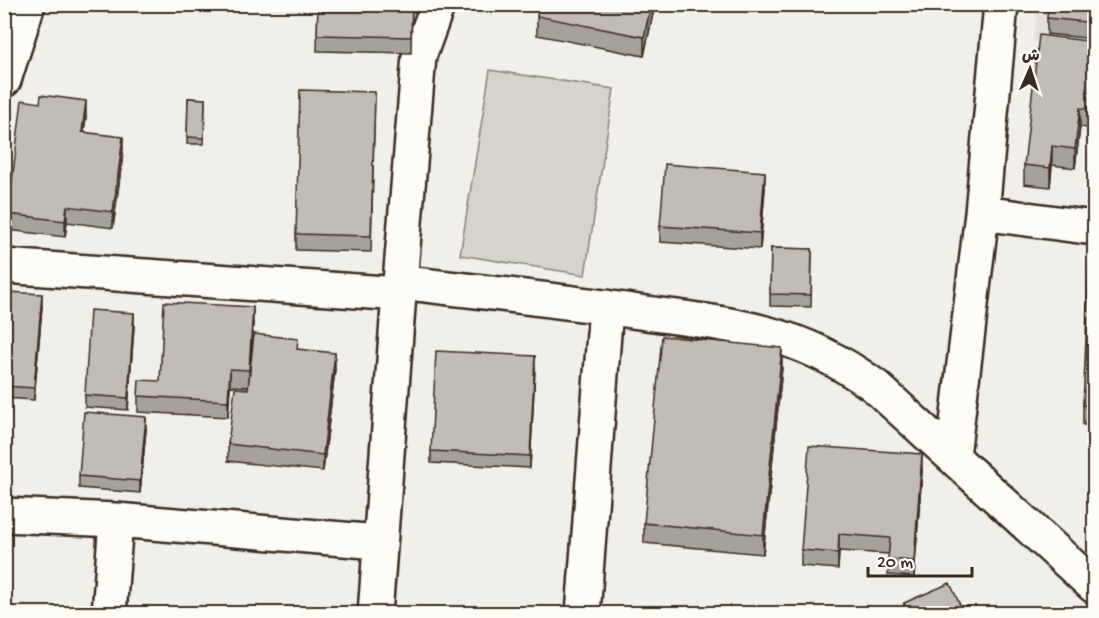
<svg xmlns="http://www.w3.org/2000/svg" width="1099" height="618" font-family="'Gochi Hand','Playpen Sans Arabic',sans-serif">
  <rect width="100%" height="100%" fill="#f1efea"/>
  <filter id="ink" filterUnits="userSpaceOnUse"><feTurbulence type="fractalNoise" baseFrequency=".0167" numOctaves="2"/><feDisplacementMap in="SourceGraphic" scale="12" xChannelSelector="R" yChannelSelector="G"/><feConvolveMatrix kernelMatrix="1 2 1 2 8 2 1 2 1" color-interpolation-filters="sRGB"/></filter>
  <g filter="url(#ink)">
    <path fill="#e3e0da" d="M 1038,5 L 1094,5 L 1094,49 L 1033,42 Z"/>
    <path fill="#d7d2cc" stroke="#897e75" stroke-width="1.5" d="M 490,70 L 614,89 L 585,275 L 460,255 Z"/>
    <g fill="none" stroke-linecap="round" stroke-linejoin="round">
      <g stroke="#3b2a1e" stroke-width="38">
        <path id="minor" d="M 4,80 L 28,4
          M 982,213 L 1094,228
          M 4,266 L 399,294
          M 400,282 C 479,292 560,300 639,312 C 681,318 724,322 765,333 C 805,343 842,362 875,386 L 1094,586
          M 953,456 L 982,213 L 1001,4
          M 4,515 L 116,520 L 379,542
          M 109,614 L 116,520
          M 375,614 L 399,294 L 419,56 L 438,4
          M 583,614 L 606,307"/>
      </g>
      <use href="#minor" stroke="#fdfcf7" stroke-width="33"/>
    </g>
    <path fill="#a6a29b" stroke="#3b2a1e" stroke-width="1.5" d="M 318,4 L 412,4 L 411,53 L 317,51 Z
      M 655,4 L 644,56 L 537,35 L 537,16 Z
      M 1095,4 L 1095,39 L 1047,34 L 1047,18 Z
      M 1095,42 L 1095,129 L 1080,127 L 1075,168 L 1052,165 L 1050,187 L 1024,184 L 1024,165 Z
      M 375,92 L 371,252 L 296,250 L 296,234 Z
      M 188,98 L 205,99 L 204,144 L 187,144 Z
      M 86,117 L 84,132 L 123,153 L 113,228 L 67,222 L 65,237 L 8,230 L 8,214 Z
      M 765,188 L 760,249 L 660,242 L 660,226 Z
      M 771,248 L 812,249 L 811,307 L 770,306 Z
      M 1095,251 L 1095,425 L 1083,425 L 1083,405 Z
      M 42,306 L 34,400 L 4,398 L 4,333 Z
      M 253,323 L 250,373 L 298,349 L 335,369 L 323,471 L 228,461 L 228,444 L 249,387 L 230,386 L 228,417 L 138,412 L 138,396 L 160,381 Z
      M 134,325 L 128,410 L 85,407 L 85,395 Z
      M 782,367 L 763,554 L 644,543 L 644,523 Z
      M 535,368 L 530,468 L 431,463 L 431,451 Z
      M 146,429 L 140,493 L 79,488 L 79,476 Z
      M 922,471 L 914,577 L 888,575 L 889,554 L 839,551 L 838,569 L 801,566 L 801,550 Z
      M 904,603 L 964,614 L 904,614 Z"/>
    <path fill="#87847e" stroke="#3b2a1e" stroke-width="1.5" d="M 651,4 L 655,4 L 644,56 L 644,37 Z
      M 86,101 L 86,117 L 82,148 L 82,132 Z
      M 1080,108 L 1080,127 L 1075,168 L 1075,149 Z
      M 123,137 L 123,153 L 113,228 L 113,212 Z
      M 1052,146 L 1052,165 L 1050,187 L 1050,168 Z
      M 765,172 L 765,188 L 760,249 L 760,233 Z
      M 67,206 L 67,222 L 65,237 L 65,221 Z
      M 42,294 L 42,306 L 34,400 L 34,388 Z
      M 253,307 L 253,323 L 249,387 L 249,370 Z
      M 134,313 L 134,325 L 128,410 L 128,398 Z
      M 782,348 L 782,367 L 763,554 L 763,535 Z
      M 335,353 L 335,369 L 323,471 L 323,455 Z
      M 535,356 L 535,368 L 530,468 L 530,456 Z
      M 230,369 L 230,386 L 228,417 L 228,401 Z
      M 146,417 L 146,429 L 140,493 L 140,481 Z
      M 922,454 L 922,471 L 914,577 L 914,561 Z
      M 839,534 L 839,551 L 838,569 L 838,553 Z"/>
    <path fill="#c1bcb4" stroke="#3b2a1e" stroke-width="1.5" d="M 318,4 L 412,4 L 411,37 L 317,35 Z
      M 539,4 L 651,4 L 644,37 L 537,16 Z
      M 1048,4 L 1095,4 L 1095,23 L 1047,18 Z
      M 1039,35 L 1095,42 L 1095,110 L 1080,108 L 1075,149 L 1052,146 L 1050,168 L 1024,165 Z
      M 300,90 L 375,92 L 371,236 L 296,234 Z
      M 41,95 L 86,101 L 82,132 L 123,137 L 113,212 L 67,206 L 65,221 L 8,214 L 22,100 L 40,103 Z
      M 188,98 L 205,99 L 204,138 L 187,137 Z
      M 665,164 L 765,172 L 760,233 L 660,226 Z
      M 771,248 L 812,249 L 811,295 L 770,294 Z
      M 1090,250 L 1095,251 L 1095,406 L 1083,405 Z
      M 8,292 L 42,294 L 34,388 L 4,386 L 4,333 Z
      M 164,302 L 253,307 L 249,370 L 230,369 L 228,401 L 138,396 L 139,380 L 160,381 Z
      M 90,310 L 134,313 L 128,398 L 85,395 Z
      M 254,334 L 298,339 L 297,349 L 335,353 L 323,455 L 228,444 L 235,388 L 248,389 Z
      M 662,336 L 782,348 L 763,535 L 644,523 Z
      M 436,351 L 535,356 L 530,456 L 431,451 Z
      M 84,412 L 146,417 L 140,481 L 79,476 Z
      M 809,446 L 922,454 L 914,561 L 888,559 L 890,538 L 839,534 L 838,553 L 801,550 Z
      M 950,583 L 964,614 L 908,614 L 904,603 Z"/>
  </g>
  <rect width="1099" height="618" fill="none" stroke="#fdfcf7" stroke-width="24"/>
  <rect x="12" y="12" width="1075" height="594" fill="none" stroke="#3b2a1e" stroke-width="2" filter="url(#ink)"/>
  <g transform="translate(1030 69) rotate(3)" stroke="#fdfcf7" stroke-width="4.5" paint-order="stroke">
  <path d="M0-4.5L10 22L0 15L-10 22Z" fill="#3b2a1e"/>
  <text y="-9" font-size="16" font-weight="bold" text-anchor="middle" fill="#3b2a1e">ش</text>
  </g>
  <path d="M868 567v9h104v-9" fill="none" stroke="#3b2a1e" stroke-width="3"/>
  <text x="877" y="567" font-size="18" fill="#3b2a1e" stroke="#fdfcf7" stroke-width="4.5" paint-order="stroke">20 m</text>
</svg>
